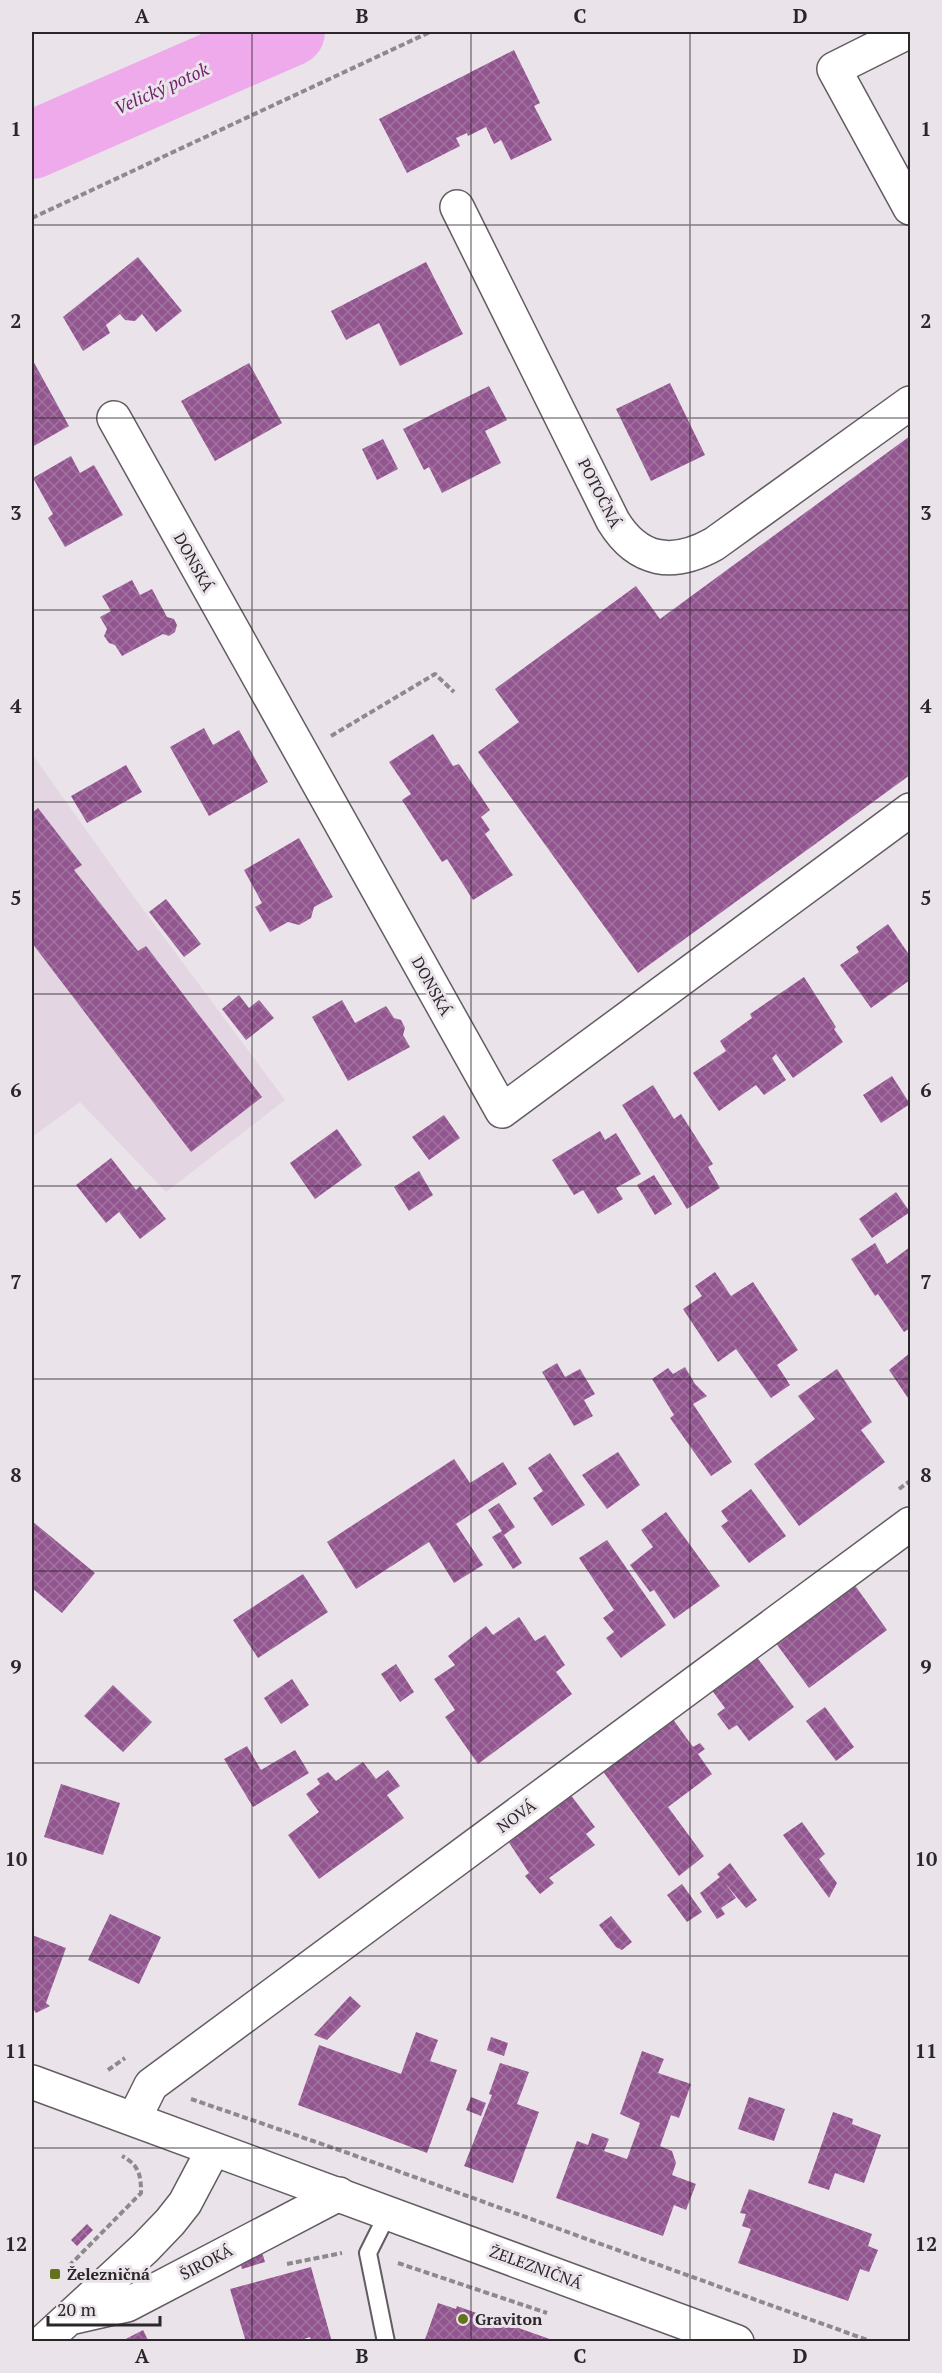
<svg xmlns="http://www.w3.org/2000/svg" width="942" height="2373" font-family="'PT Serif',serif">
  <defs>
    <pattern id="building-cross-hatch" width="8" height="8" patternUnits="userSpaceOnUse" patternTransform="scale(1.5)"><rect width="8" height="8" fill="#935590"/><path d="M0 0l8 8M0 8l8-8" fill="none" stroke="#a0749e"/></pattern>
  </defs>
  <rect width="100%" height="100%" fill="#ebe3ea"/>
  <path fill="#e3d5e2" d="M 32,754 L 131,893 L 285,1100 L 166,1192 L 80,1102 L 32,1137 Z"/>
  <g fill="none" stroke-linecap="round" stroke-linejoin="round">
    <path stroke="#eeaaea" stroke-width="68" d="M 32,145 L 291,32"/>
  </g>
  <path fill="url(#building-cross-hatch)" d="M 514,50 L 540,103 L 534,106 L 552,140 L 511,160 L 501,140 L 494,144 L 486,127 L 468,136 L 467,133 L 456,138 L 460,146 L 407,173 L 379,119 Z
    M 138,257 L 182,311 L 156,332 L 142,314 L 135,321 L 125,320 L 120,314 L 106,325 L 110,333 L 83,351 L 63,317 Z
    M 426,262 L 463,334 L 400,366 L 379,323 L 346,340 L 331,311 Z
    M 32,359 L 69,426 L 32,447 Z
    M 249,363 L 282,423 L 215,461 L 181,401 Z
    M 670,383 L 705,455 L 651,481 L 616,409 Z
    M 489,386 L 507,420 L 485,431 L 501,463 L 442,493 L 429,467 L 424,470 L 403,429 Z
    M 910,436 L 910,775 L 638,973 L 478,752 L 519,722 L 495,689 L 636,586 L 660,619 Z
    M 383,439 L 398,469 L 377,480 L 362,449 Z
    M 71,456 L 80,473 L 94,465 L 123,515 L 65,547 L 48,518 L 53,514 L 33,478 Z
    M 132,580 L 140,595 L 152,589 L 167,617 L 174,619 L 177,625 L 175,632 L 169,636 L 163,634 L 122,656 L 115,645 L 109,643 L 104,636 L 107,629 L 100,617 L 111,611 L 102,596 Z
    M 204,728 L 213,745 L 239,730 L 268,782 L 209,816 L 170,747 Z
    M 433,734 L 453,766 L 459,764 L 490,810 L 481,817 L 490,830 L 485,834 L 513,875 L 473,900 L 447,859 L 442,862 L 402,800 L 411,794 L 389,762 Z
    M 126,765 L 142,792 L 87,823 L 71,796 Z
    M 38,808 L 82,865 L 74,870 L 138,951 L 146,946 L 262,1097 L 191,1152 L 32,943 L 32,813 Z
    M 299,838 L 333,897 L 314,907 L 311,918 L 299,925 L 288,922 L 270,932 L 255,907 L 262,903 L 244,870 Z
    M 166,899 L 201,944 L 184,957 L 149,912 Z
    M 888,924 L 910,956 L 910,980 L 871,1008 L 840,965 L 859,952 L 856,947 Z
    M 804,977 L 836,1027 L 834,1029 L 843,1042 L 793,1078 L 776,1054 L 772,1058 L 786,1080 L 764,1095 L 756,1085 L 719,1111 L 693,1073 L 726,1051 L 720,1041 L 752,1018 L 750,1014 Z
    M 239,995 L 249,1008 L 259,1000 L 274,1018 L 246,1040 L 222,1009 Z
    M 342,1000 L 355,1023 L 386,1006 L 394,1018 L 401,1020 L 405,1028 L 403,1035 L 410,1047 L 348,1081 L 312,1017 Z
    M 892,1076 L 910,1104 L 881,1123 L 863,1095 Z
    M 653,1085 L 674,1119 L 681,1114 L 713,1164 L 708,1167 L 720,1188 L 687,1209 L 622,1105 Z
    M 444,1115 L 460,1138 L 429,1160 L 412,1137 Z
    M 337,1129 L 362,1165 L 315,1199 L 290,1163 Z
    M 600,1131 L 605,1140 L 616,1133 L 641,1174 L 616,1188 L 623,1199 L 598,1214 L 583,1190 L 574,1195 L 552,1160 Z
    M 111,1158 L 136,1190 L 140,1186 L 166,1219 L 140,1239 L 119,1212 L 106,1223 L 76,1185 Z
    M 419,1171 L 433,1195 L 409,1211 L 394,1187 Z
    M 654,1175 L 672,1204 L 655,1215 L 637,1185 Z
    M 896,1192 L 910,1212 L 872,1238 L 859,1219 Z
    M 875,1243 L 887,1264 L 910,1247 L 910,1328 L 904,1332 L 878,1294 L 875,1296 L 851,1259 Z
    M 715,1272 L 731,1296 L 753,1282 L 798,1350 L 777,1365 L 790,1385 L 771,1398 L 736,1349 L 718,1362 L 683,1309 L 702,1296 L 695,1286 Z
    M 910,1353 L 910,1401 L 889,1370 Z
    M 557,1363 L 565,1377 L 580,1369 L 595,1394 L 584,1400 L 593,1416 L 574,1426 L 542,1372 Z
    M 685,1367 L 695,1384 L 707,1396 L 693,1404 L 732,1462 L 711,1476 L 670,1418 L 674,1415 L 652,1379 L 668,1368 L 673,1374 Z
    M 837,1369 L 872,1422 L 861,1430 L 885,1462 L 799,1526 L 754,1464 L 815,1419 L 798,1396 Z
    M 618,1452 L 640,1485 L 607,1509 L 582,1475 Z
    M 550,1453 L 585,1505 L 552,1526 L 533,1498 L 543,1491 L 528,1468 Z
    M 454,1459 L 470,1483 L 503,1462 L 517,1484 L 456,1524 L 483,1565 L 454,1583 L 429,1542 L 356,1589 L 327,1542 Z
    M 751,1489 L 786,1536 L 749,1563 L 721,1526 L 728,1521 L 721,1511 Z
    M 499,1503 L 515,1527 L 504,1535 L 522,1563 L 513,1569 L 492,1537 L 502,1531 L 488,1510 Z
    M 666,1512 L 720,1586 L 674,1619 L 654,1590 L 650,1592 L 630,1565 L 653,1547 L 641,1530 Z
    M 32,1521 L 95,1573 L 62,1613 L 32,1588 Z
    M 607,1540 L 666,1625 L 621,1658 L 606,1638 L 614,1632 L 603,1618 L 614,1610 L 579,1558 Z
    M 303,1574 L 328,1612 L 258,1658 L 233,1620 Z
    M 854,1584 L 887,1630 L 809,1688 L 775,1642 Z
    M 519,1617 L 535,1641 L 545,1635 L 565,1665 L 556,1672 L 572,1694 L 478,1764 L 445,1717 L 455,1710 L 434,1679 L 455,1665 L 448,1656 L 486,1626 L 493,1635 Z
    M 756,1656 L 794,1707 L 749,1741 L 737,1725 L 729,1730 L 717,1714 L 725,1708 L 711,1689 Z
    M 396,1664 L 414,1692 L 400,1702 L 381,1674 Z
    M 292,1679 L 309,1705 L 281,1724 L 264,1698 Z
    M 113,1685 L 152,1722 L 123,1752 L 84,1716 Z
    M 825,1707 L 854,1747 L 836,1761 L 806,1721 Z
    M 672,1718 L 693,1747 L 700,1743 L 705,1749 L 698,1754 L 712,1774 L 668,1807 L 704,1856 L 679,1876 L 602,1770 Z
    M 247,1746 L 261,1770 L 295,1750 L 309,1773 L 253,1807 L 224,1759 Z
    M 363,1762 L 376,1779 L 388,1770 L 400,1786 L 387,1795 L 404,1818 L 319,1879 L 288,1835 L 319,1812 L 306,1794 L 320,1784 L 317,1779 L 328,1772 L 336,1781 Z
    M 61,1784 L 120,1803 L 103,1855 L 44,1837 Z
    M 570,1794 L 595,1827 L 586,1834 L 595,1845 L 549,1878 L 554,1883 L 540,1894 L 525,1876 L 529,1873 L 506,1838 Z
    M 802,1822 L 825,1854 L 819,1859 L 837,1883 L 829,1898 L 783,1835 Z
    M 730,1863 L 757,1900 L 746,1908 L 724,1882 L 736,1898 L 721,1908 L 725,1914 L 717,1919 L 700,1893 L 720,1877 L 717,1874 Z
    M 682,1884 L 702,1912 L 687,1922 L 667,1895 Z
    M 110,1914 L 161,1937 L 139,1984 L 88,1960 Z
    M 611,1916 L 632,1942 L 622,1950 L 616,1947 L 599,1925 Z
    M 32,1935 L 66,1948 L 46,2003 L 50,2006 L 36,2013 L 32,2007 Z
    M 350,1996 L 361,2006 L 327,2040 L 314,2035 Z
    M 416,2032 L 438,2040 L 430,2061 L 457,2070 L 427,2153 L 298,2105 L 319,2045 L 401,2074 Z
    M 491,2037 L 508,2043 L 504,2056 L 487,2050 Z
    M 642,2051 L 664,2059 L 658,2073 L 691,2084 L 679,2118 L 671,2115 L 660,2146 L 672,2151 L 676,2163 L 672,2175 L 696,2184 L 686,2210 L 674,2205 L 663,2236 L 556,2198 L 577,2141 L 588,2145 L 592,2133 L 609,2139 L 604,2151 L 627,2159 L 640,2123 L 620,2114 Z
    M 500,2063 L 529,2072 L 517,2104 L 539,2112 L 513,2183 L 464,2166 L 492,2095 L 489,2094 Z
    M 471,2097 L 486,2103 L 481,2116 L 466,2110 Z
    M 749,2097 L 785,2109 L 774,2141 L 738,2129 Z
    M 833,2112 L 853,2119 L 852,2124 L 881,2135 L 864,2183 L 835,2173 L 829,2190 L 808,2183 Z
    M 749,2189 L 872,2234 L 868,2246 L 878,2250 L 869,2272 L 860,2269 L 848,2301 L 738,2263 L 751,2229 L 742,2226 L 746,2214 L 740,2213 Z
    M 87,2224 L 93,2230 L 77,2246 L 71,2240 Z
    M 262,2252 L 265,2262 L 242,2269 L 239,2259 Z
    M 311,2267 L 332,2342 L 311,2342 L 310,2337 L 295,2342 L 246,2342 L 230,2289 Z
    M 438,2303 L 456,2309 L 457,2306 L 558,2342 L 424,2342 Z
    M 143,2330 L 149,2342 L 120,2342 Z"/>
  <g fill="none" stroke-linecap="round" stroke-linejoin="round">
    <g stroke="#635c62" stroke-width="20">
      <path id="lane" d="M 386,2342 L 368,2253 L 388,2213"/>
    </g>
    <g stroke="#635c62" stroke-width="36">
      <path id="street" d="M 908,32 L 834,69 L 910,208
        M 457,207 L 613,521 C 638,562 673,567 714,544 L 910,403
        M 114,418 L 502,1111 L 910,810
        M 134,2119 L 151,2085 L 910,1524
        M 70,2318 L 127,2305 L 339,2194
        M 43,2342 L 145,2248 L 170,2222 L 185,2203 L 213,2150"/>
    </g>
    <g stroke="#635c62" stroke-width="36">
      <path id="secondary" d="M 32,2082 L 737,2342"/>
    </g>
    <path stroke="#8e898e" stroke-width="4" stroke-dasharray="6 3" stroke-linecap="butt" d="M 32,218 L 430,32
      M 331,736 L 435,674 L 454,692
      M 899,1489 L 910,1481
      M 108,2070 L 125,2058
      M 191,2099 L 345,2152 L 873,2342
      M 398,2263 L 547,2313
      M 287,2264 L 342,2253
      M 69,2266 L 141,2193 C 141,2175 139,2165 122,2156"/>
    <use href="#lane" stroke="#fff" stroke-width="16"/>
    <use href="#street" stroke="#fff" stroke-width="33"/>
    <use href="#secondary" stroke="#fff" stroke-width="33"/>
  </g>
  <path fill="none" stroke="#2a272a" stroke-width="1.5" stroke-opacity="0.55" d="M 252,32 L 252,2342M 471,32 L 471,2342M 690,32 L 690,2342M 32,225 L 910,225M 32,418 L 910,418M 32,610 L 910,610M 32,802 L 910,802M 32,994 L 910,994M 32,1186 L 910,1186M 32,1379 L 910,1379M 32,1571 L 910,1571M 32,1763 L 910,1763M 32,1956 L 910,1956M 32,2148 L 910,2148"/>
  <g fill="#64721e" stroke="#ebe3ea" stroke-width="2">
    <rect x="49" y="2268" width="12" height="12" rx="3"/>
    <circle cx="463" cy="2319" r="6"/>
  </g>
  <g text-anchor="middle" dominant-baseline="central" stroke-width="6" stroke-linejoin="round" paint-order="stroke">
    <g font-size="16" fill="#2a272a" stroke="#ebe3ea">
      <text transform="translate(600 493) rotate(63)">POTOČNÁ</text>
      <text transform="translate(194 562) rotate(61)">DONSKÁ</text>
      <text transform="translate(432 986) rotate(61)">DONSKÁ</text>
      <text transform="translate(516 1816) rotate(-36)">NOVÁ</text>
      <text transform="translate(206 2262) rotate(-28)">ŠIROKÁ</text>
      <text transform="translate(536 2267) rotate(20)">ŽELEZNIČNÁ</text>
    </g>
    <g font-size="16" font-weight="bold" fill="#2a272a" stroke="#ebe3ea" text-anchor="start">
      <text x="67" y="2274">Železničná</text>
      <text x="475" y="2319">Graviton</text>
    </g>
    <g font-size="18" font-style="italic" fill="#712370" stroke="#ebe3ea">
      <text transform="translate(161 88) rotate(-24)">Velický potok</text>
    </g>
  </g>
  <rect width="942" height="2373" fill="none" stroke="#ebe3ea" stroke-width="66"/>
  <path d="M48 2316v9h112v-9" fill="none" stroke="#2a272a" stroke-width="3"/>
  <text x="57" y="2316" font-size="18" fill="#2a272a" stroke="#ebe3ea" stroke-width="4.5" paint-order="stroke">20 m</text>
  <rect x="33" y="33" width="876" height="2307" fill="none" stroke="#2a272a" stroke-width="2"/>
  <g font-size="20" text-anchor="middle" font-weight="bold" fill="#2a272a">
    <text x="142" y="23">A</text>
    <text x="362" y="23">B</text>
    <text x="580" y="23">C</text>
    <text x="800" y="23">D</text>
    <text x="16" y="136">1</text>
    <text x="926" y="136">1</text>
    <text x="16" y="328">2</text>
    <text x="926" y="328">2</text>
    <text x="16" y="520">3</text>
    <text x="926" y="520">3</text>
    <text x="16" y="713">4</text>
    <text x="926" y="713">4</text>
    <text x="16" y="905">5</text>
    <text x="926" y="905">5</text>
    <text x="16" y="1097">6</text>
    <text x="926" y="1097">6</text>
    <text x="16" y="1289">7</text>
    <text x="926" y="1289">7</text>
    <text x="16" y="1482">8</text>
    <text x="926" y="1482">8</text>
    <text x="16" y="1674">9</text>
    <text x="926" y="1674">9</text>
    <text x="16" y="1866">10</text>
    <text x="926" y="1866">10</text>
    <text x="16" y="2058">11</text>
    <text x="926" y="2058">11</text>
    <text x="16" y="2251">12</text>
    <text x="926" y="2251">12</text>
    <text x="142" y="2363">A</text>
    <text x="362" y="2363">B</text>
    <text x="580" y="2363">C</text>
    <text x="800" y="2363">D</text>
  </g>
</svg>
